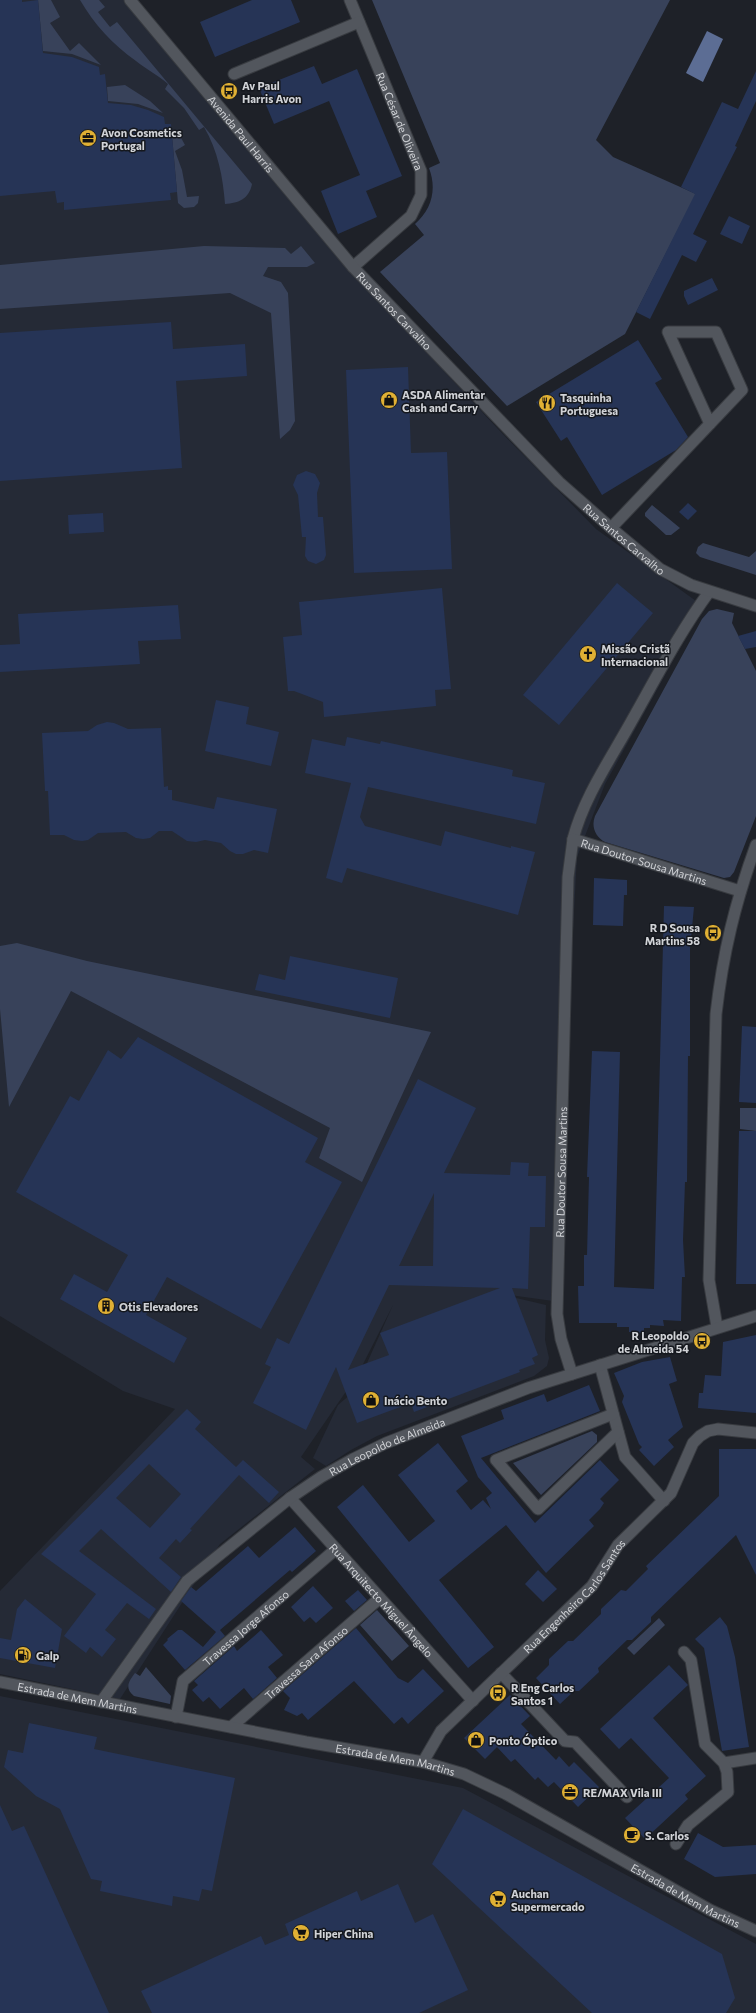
<svg xmlns="http://www.w3.org/2000/svg" width="756" height="2013" font-family="Commissioner,sans-serif">
  <rect width="100%" height="100%" fill="#1e2128"/>
  <path fill="#252a36" d="M 0,0 L 124,0 L 343,263 L 498,429 L 596,529 L 703,606 L 605,784 L 577,857 L 553,1301 L 496,1293 L 546,1305 L 545,1340 L 549,1358 L 547,1366 L 534,1376 L 377,1436 L 351,1450 L 326,1466 L 313,1458 L 338,1405 L 372,1376 L 367,1363 L 393,1305 L 358,1374 L 301,1457 L 315,1469 L 220,1544 L 120,1699 L 0,1674 L 0,1591 L 175,1409 L 123,1391 L 0,1316 Z
    M 0,1696 L 463,1788 L 756,1944 L 756,2013 L 0,2013 Z"/>
  <path fill="#38425a" d="M 38,0 L 51,0 L 60,17 L 50,23 L 70,51 L 79,43 L 101,65 L 72,54 L 43,51 Z
    M 80,0 L 99,0 L 105,7 L 98,12 L 110,27 L 117,22 L 252,184 C 249,199 239,203 225,204 C 223,177 218,151 204,127 L 199,130 L 184,108 L 165,89 L 168,84 C 158,75 146,69 136,61 C 113,45 94,24 80,0 Z
    M 372,0 L 670,0 L 596,140 L 613,157 L 696,194 L 625,334 L 507,406 L 380,272 L 424,235 L 415,224 C 432,209 437,189 429,168 L 440,163 Z
    M 125,85 L 150,101 L 163,113 L 138,104 L 108,101 L 107,87 Z
    M 172,136 L 180,136 L 185,145 L 175,151 L 182,170 L 187,197 L 199,196 L 198,203 L 194,207 L 184,208 L 178,203 Z
    M 204,246 L 285,248 L 291,254 L 301,246 L 315,263 L 307,267 L 268,267 L 263,276 L 281,282 L 288,293 L 295,421 L 290,430 L 280,439 L 271,313 L 230,293 L 0,309 L 0,265 Z
    M 652,505 L 680,528 L 671,535 L 666,535 L 645,516 L 645,513 Z
    M 703,543 L 749,557 L 756,551 L 756,575 L 700,557 L 696,553 L 698,547 Z
    M 717,609 L 734,613 L 732,623 L 756,671 L 756,816 L 734,872 L 730,877 L 724,878 L 605,842 C 595,837 591,826 595,816 L 702,619 L 709,611 Z
    M 17,943 L 87,961 L 431,1032 L 362,1182 L 319,1158 L 330,1128 L 71,991 L 9,1107 L 0,1009 L 0,946 Z
    M 740,1108 L 756,1108 L 756,1131 L 740,1129 Z
    M 592,1431 L 597,1435 L 597,1442 L 541,1495 L 513,1463 Z
    M 377,1610 L 409,1646 L 392,1661 L 360,1625 Z
    M 659,1618 L 665,1625 L 634,1655 L 627,1648 Z
    M 146,1667 L 171,1696 L 170,1704 L 134,1696 C 124,1688 129,1681 135,1673 L 140,1676 Z"/>
  <path fill="#5c6d94" d="M 707,31 L 723,39 L 703,82 L 686,73 Z"/>
  <path fill="#263456" fill-rule="evenodd" d="M 0,0 L 22,0 L 22,2 L 38,0 L 43,53 L 72,57 L 99,67 L 100,75 L 105,74 L 108,103 L 131,105 L 148,110 L 164,117 L 165,124 L 171,124 L 177,192 L 170,193 L 171,200 L 64,210 L 64,202 L 57,203 L 55,191 L 0,196 Z
    M 252,0 L 291,0 L 300,22 L 215,57 L 200,22 Z
    M 314,66 L 322,84 L 357,69 L 402,176 L 366,191 L 377,217 L 338,234 L 321,191 L 360,175 L 329,101 L 274,124 L 259,88 Z
    M 756,71 L 756,101 L 735,146 L 737,147 L 693,234 L 707,241 L 696,262 L 682,255 L 650,319 L 636,312 L 695,194 L 681,187 L 722,102 L 738,109 Z
    M 729,216 L 750,226 L 742,244 L 720,234 Z
    M 712,278 L 718,290 L 688,305 L 684,296 L 684,291 Z
    M 171,322 L 173,349 L 245,344 L 247,376 L 176,381 L 182,468 L 0,481 L 0,333 Z
    M 638,340 L 662,379 L 655,383 L 688,437 L 676,450 L 602,495 L 567,437 L 561,441 L 536,402 Z
    M 408,367 L 411,453 L 447,452 L 452,569 L 354,573 L 346,370 Z
    M 306,471 L 315,474 L 320,483 L 317,493 L 318,517 L 323,517 L 326,555 L 324,560 L 316,564 L 308,561 L 305,556 L 306,537 L 302,537 L 298,495 L 293,485 L 297,475 Z
    M 688,503 L 697,511 L 688,520 L 679,512 Z
    M 103,513 L 104,532 L 69,534 L 68,515 Z
    M 617,583 L 653,613 L 559,725 L 523,695 Z
    M 442,588 L 451,689 L 435,690 L 436,706 L 324,717 L 323,702 L 294,691 L 288,691 L 283,637 L 302,635 L 299,602 Z
    M 178,605 L 181,639 L 138,641 L 140,664 L 0,672 L 0,645 L 20,644 L 18,614 Z
    M 756,631 L 756,647 L 745,649 L 738,636 Z
    M 216,700 L 249,707 L 246,724 L 279,732 L 271,766 L 205,751 Z
    M 107,722 L 114,723 L 128,729 L 161,728 L 164,787 L 168,786 L 168,790 L 172,790 L 172,800 L 214,809 L 217,797 L 277,809 L 268,853 L 254,850 L 243,854 L 236,854 L 230,851 L 221,843 L 205,840 L 196,842 L 187,841 L 172,831 L 159,831 L 150,838 L 143,839 L 136,838 L 126,832 L 98,833 L 88,840 L 82,841 L 74,840 L 64,835 L 50,835 L 48,791 L 45,791 L 42,733 L 88,731 L 97,725 Z
    M 347,737 L 380,744 L 381,741 L 513,770 L 512,776 L 545,783 L 536,824 L 368,787 L 360,817 L 365,826 L 441,846 L 445,831 L 511,848 L 511,846 L 535,852 L 518,915 L 347,868 L 342,883 L 326,878 L 351,783 L 305,773 L 312,739 L 345,746 Z
    M 594,878 L 627,880 L 627,895 L 624,895 L 623,926 L 593,925 Z
    M 664,906 L 694,907 L 690,949 L 690,1056 L 688,1056 L 687,1182 L 685,1182 L 683,1240 L 685,1277 L 682,1277 L 681,1321 L 663,1320 L 664,1326 L 650,1325 L 650,1328 L 644,1328 L 644,1333 L 629,1332 L 629,1327 L 617,1327 L 617,1323 L 579,1323 L 578,1286 L 584,1286 L 584,1255 L 587,1255 L 589,1177 L 587,1177 L 592,1051 L 620,1052 L 614,1287 L 654,1289 Z
    M 290,956 L 398,978 L 390,1018 L 255,990 L 259,974 L 285,980 Z
    M 742,1026 L 756,1027 L 756,1103 L 739,1102 Z
    M 138,1037 L 318,1138 L 305,1162 L 342,1182 L 261,1329 L 167,1277 L 146,1315 L 187,1338 L 174,1363 L 60,1299 L 74,1274 L 107,1292 L 128,1255 L 16,1192 L 70,1096 L 79,1101 L 108,1050 L 121,1059 Z
    M 418,1079 L 476,1108 L 444,1173 L 510,1175 L 511,1162 L 529,1163 L 528,1176 L 546,1176 L 545,1227 L 530,1227 L 528,1289 L 512,1288 L 538,1355 L 532,1358 L 535,1364 L 519,1370 L 520,1372 L 414,1412 L 411,1403 L 357,1423 L 336,1367 L 306,1430 L 253,1403 L 271,1367 L 265,1364 L 277,1338 L 289,1344 ZM 434,1193 L 433,1266 L 399,1266 ZM 389,1285 L 500,1288 L 380,1333 L 389,1355 L 348,1370 Z
    M 739,1131 L 756,1131 L 756,1284 L 736,1284 Z
    M 756,1335 L 756,1413 L 698,1408 L 699,1393 L 703,1393 L 705,1375 L 721,1376 L 723,1342 Z
    M 670,1357 L 677,1381 L 669,1384 L 683,1427 L 668,1440 L 674,1447 L 654,1466 L 639,1450 L 642,1447 L 639,1444 L 622,1402 L 624,1396 L 614,1373 L 642,1362 Z
    M 589,1385 L 600,1411 L 481,1458 L 535,1523 L 600,1460 L 619,1480 L 600,1499 L 604,1503 L 600,1509 L 589,1520 L 594,1526 L 546,1573 L 506,1525 L 439,1580 L 494,1647 L 468,1668 L 337,1507 L 363,1485 L 409,1542 L 435,1521 L 398,1475 L 438,1443 L 468,1481 L 456,1491 L 471,1510 L 483,1500 L 491,1509 L 486,1498 L 492,1493 L 478,1477 L 461,1436 L 504,1419 L 501,1410 L 544,1394 L 547,1402 Z
    M 187,1409 L 201,1422 L 195,1429 L 236,1467 L 243,1460 L 279,1492 L 269,1503 L 239,1475 L 190,1529 L 192,1530 L 180,1543 L 176,1539 L 159,1558 L 181,1577 L 171,1592 L 101,1529 L 79,1551 L 156,1609 L 149,1619 L 127,1603 L 105,1630 L 116,1639 L 102,1657 L 90,1647 L 86,1653 L 64,1636 L 96,1594 L 41,1554 ZM 149,1464 L 181,1494 L 150,1528 L 116,1498 Z
    M 719,1449 L 756,1449 L 756,1575 L 736,1535 L 651,1617 L 651,1622 L 632,1640 L 627,1640 L 598,1668 L 599,1672 L 579,1691 L 574,1691 L 560,1704 L 536,1678 L 549,1665 L 549,1659 L 568,1641 L 573,1641 L 601,1614 L 601,1609 L 621,1590 L 626,1591 L 648,1569 L 646,1566 L 719,1496 Z
    M 295,1527 L 316,1551 L 292,1572 L 290,1570 L 220,1630 L 225,1636 L 185,1670 L 163,1645 L 168,1640 L 167,1639 L 178,1630 L 182,1630 L 203,1647 L 216,1632 L 181,1601 L 191,1587 L 196,1591 L 248,1546 L 259,1558 Z
    M 538,1570 L 557,1589 L 543,1602 L 525,1584 Z
    M 313,1586 L 333,1608 L 316,1623 L 310,1617 L 304,1622 L 291,1607 Z
    M 358,1590 L 367,1600 L 354,1611 L 345,1601 Z
    M 25,1599 L 62,1629 L 55,1668 L 0,1658 L 0,1638 L 11,1640 L 17,1609 Z
    M 720,1617 L 727,1626 L 735,1657 L 749,1747 L 722,1751 L 704,1648 L 695,1639 Z
    M 356,1628 L 398,1678 L 408,1683 L 423,1669 L 444,1691 L 408,1724 L 402,1717 L 394,1724 L 354,1681 L 308,1720 L 302,1713 L 297,1716 L 284,1710 L 290,1698 L 283,1691 Z
    M 261,1630 L 283,1655 L 268,1667 L 277,1678 L 253,1699 L 244,1688 L 220,1709 L 209,1697 L 203,1702 L 192,1690 L 198,1685 L 194,1681 L 234,1646 L 237,1651 Z
    M 669,1665 L 688,1685 L 653,1718 L 706,1776 L 685,1795 L 688,1799 L 645,1839 L 625,1818 L 669,1778 L 631,1738 L 619,1749 L 600,1729 Z
    M 510,1695 L 530,1716 L 521,1724 L 556,1760 L 559,1756 L 569,1767 L 574,1762 L 599,1787 L 578,1807 L 554,1782 L 548,1787 L 538,1777 L 535,1780 L 515,1759 L 511,1762 L 497,1747 L 485,1759 L 464,1738 Z
    M 29,1723 L 97,1737 L 94,1749 L 235,1778 L 212,1891 L 202,1889 L 199,1901 L 173,1896 L 172,1906 L 100,1891 L 102,1881 L 91,1879 L 60,1809 L 36,1796 L 4,1767 L 8,1750 L 23,1753 Z
    M 0,1805 L 12,1831 L 24,1826 L 109,2013 L 0,2013 Z
    M 463,1809 L 722,1954 L 735,1998 L 726,2013 L 592,2013 L 432,1864 Z
    M 698,1833 L 723,1847 L 756,1845 L 756,1874 L 715,1877 L 684,1859 Z
    M 398,1884 L 415,1923 L 433,1914 L 468,1990 L 419,2013 L 152,2013 L 141,1991 L 261,1936 L 265,1945 L 289,1935 L 285,1924 L 357,1891 L 361,1901 Z"/>
  <g fill="none" stroke-linecap="round" stroke-linejoin="round">
    <g stroke="#383b40" stroke-width="13">
      <g id="minor">
        <path id="s1" d="M 350,0 L 421,171 L 421,195 L 411,216 L 353,267"/>
        <path d="M 234,74 L 359,22"/>
        <path d="M 611,528 L 742,390 L 716,332 L 668,332 L 710,424"/>
        <path d="M 573,839 C 584,797 610,760 631,722 C 656,678 679,633 709,592"/>
        <path d="M 717,1327 L 709,1280 L 716,1014 C 723,953 735,903 756,845"/>
        <path d="M 600,1365 L 625,1457 L 664,1501"/>
        <path id="s2" d="M 572,1374 L 561,1339 L 557,1314 L 568,877 L 573,839 L 740,891"/>
        <path d="M 613,1414 L 496,1460 L 538,1509 L 618,1432"/>
        <path id="s3" d="M 290,1498 L 473,1701"/>
        <path d="M 501,1673 L 565,1741 L 575,1742 L 627,1797"/>
        <path id="s4" d="M 101,1702 L 187,1581 L 290,1498 L 321,1477 L 353,1459 L 386,1443 L 528,1388 L 756,1316"/>
        <path id="s5" d="M 176,1717 L 183,1681 L 336,1549"/>
        <path id="s6" d="M 231,1727 L 380,1598"/>
        <path id="s7" d="M 423,1762 L 441,1731 L 592,1586 L 618,1545 L 671,1493 L 693,1443 L 700,1436 L 708,1431 L 718,1429 L 756,1433"/>
        <path d="M 724,1763 L 756,1758"/>
        <path d="M 676,1844 L 688,1825 L 728,1792 L 727,1772 L 724,1763 L 705,1744 L 691,1660 L 684,1652"/>
      </g>
    </g>
    <g stroke="#383b40" stroke-width="13">
      <g id="tertiary">
        <path id="s8" d="M 130,0 L 353,267 L 559,482 L 611,528 L 660,569 L 691,585 L 756,606"/>
        <path id="s9" d="M 0,1682 L 306,1742 L 423,1762 L 464,1774 L 506,1794 L 710,1910 L 756,1931"/>
      </g>
    </g>
    <use href="#minor" stroke="#52565d" stroke-width="11"/>
    <use href="#tertiary" stroke="#52565d" stroke-width="11"/>
  </g>
  <defs>
    <g id="bus-disc" transform="scale(0.9)"><circle r="9.5" fill="#e0b034" stroke="#15181e"/><path d="M-5-6H5V4H4V6H2V4H-2V6H-4V4H-5ZM-3.5-4V0h7V-4ZM-3.5 1.2v1.5H-2V1.2ZM2 1.2v1.5H3.5V1.2Z" fill="#111"/></g>
    <g id="office-disc" transform="scale(0.9)"><circle r="9.5" fill="#e0b034" stroke="#15181e"/><path d="M-6-3h4V-5.5h4V-3h4V5H-6ZM-1-4.5V-3h2v-1.5ZM-6 0V1H6V0Z" fill="#111"/></g>
    <g id="shop-disc" transform="scale(0.9)"><circle r="9.5" fill="#e0b034" stroke="#15181e"/><path d="M-5-2.5h2.3a2.7 3.5 0 0 1 5.4 0H5L5.5 6h-11ZM-1.5-2.5h3a1.5 2.3 0 0 0-3 0Z" fill="#111"/></g>
    <g id="restaurant-disc" transform="scale(0.9)"><circle r="9.5" fill="#e0b034" stroke="#15181e"/><path d="M-5-6h1v4h1v-4h1v4h1v-4h1v5L-1.5 .5V6h-2V.5L-5-1ZM5-6V6H3V1.5H1.5Q1.5-4 5-6Z" fill="#111"/></g>
    <g id="church-disc" transform="scale(0.9)"><circle r="9.5" fill="#e0b034" stroke="#15181e"/><path d="M-1.2-6h2.4v3.5h3.3v2.4h-3.3V6h-2.4V-.1h-3.3v-2.4h3.3Z" fill="#111"/></g>
    <g id="building-disc" transform="scale(0.9)"><circle r="9.5" fill="#e0b034" stroke="#15181e"/><path d="M-4-6H4V6H1V3H-1V6H-4ZM-2.5-4.3h1.7v1.8h-1.7ZM.8-4.3h1.7v1.8H.8ZM-2.5-1h1.7V.8h-1.7ZM.8-1h1.7V.8H.8Z" fill="#111"/></g>
    <g id="fuel-disc" transform="scale(0.9)"><circle r="9.5" fill="#e0b034" stroke="#15181e"/><path d="M-5.5-6h7V0h2V4h1.3V-2.5L3-4.5l.8-.8L6-3V5H2.5V1h-1V6h-7ZM-4.2-4.7v3.2H.2V-4.7Z" fill="#111"/></g>
    <g id="cafe-disc" transform="scale(0.9)"><circle r="9.5" fill="#e0b034" stroke="#15181e"/><path d="M-5.5-4.5H6V0H3Q3 3.5 0 3.5H-2.5Q-5.5 3.5-5.5 0ZM3-3.2v2h1.7v-2ZM-6 4.5H4V6H-6Z" fill="#111"/></g>
    <g id="supermarket-disc" transform="scale(0.9)"><circle r="9.5" fill="#e0b034" stroke="#15181e"/><path d="M-6-5.5h2.5l.6 2H6L4.5 2H-2.5L-4.4-4H-6ZM-1.5 3.2a1.3 1.3 0 1 0 .1 0ZM3 3.2a1.3 1.3 0 1 0 .1 0Z" fill="#111"/></g>
  </defs>
  <g fill-rule="evenodd">
    <use href="#bus-disc" x="229" y="91"/>
    <use href="#office-disc" x="88" y="138"/>
    <use href="#shop-disc" x="389" y="400"/>
    <use href="#restaurant-disc" x="547" y="403"/>
    <use href="#church-disc" x="588" y="654"/>
    <use href="#bus-disc" x="713" y="933"/>
    <use href="#building-disc" x="106" y="1306"/>
    <use href="#bus-disc" x="702" y="1341"/>
    <use href="#shop-disc" x="371" y="1400"/>
    <use href="#fuel-disc" x="23" y="1655"/>
    <use href="#bus-disc" x="498" y="1693"/>
    <use href="#shop-disc" x="476" y="1740"/>
    <use href="#office-disc" x="570" y="1792"/>
    <use href="#cafe-disc" x="632" y="1835"/>
    <use href="#supermarket-disc" x="498" y="1899"/>
    <use href="#supermarket-disc" x="301" y="1933"/>
  </g>
  <g text-anchor="middle" dominant-baseline="central" stroke-width="3" stroke-linejoin="round" paint-order="stroke">
    <g font-size="11" font-weight="bold" fill="#d1d3d7" stroke="#15181e" text-anchor="start">
      <text x="242" y="85">Av Paul<tspan x="242" dy="13">Harris Avon</tspan></text>
      <text x="101" y="132">Avon Cosmetics<tspan x="101" dy="13">Portugal</tspan></text>
      <text x="402" y="394">ASDA Alimentar<tspan x="402" dy="13">Cash and Carry</tspan></text>
      <text x="560" y="397">Tasquinha<tspan x="560" dy="13">Portuguesa</tspan></text>
      <text x="601" y="648">Missão Cristã<tspan x="601" dy="13">Internacional</tspan></text>
      <text x="700" y="927" text-anchor="end">R D Sousa<tspan x="700" dy="13">Martins 58</tspan></text>
      <text x="119" y="1306">Otis Elevadores</text>
      <text x="689" y="1335" text-anchor="end">R Leopoldo<tspan x="689" dy="13">de Almeida 54</tspan></text>
      <text x="384" y="1400">Inácio Bento</text>
      <text x="36" y="1655">Galp</text>
      <text x="511" y="1687">R Eng Carlos<tspan x="511" dy="13">Santos 1</tspan></text>
      <text x="489" y="1740">Ponto Óptico</text>
      <text x="583" y="1792">RE/MAX Vila III</text>
      <text x="645" y="1835">S. Carlos</text>
      <text x="511" y="1893">Auchan<tspan x="511" dy="13">Supermercado</tspan></text>
      <text x="314" y="1933">Hiper China</text>
    </g>
    <g font-size="11" fill="#d1d3d7" stroke="#15181e">
      <text stroke="none"><textPath href="#s1" startOffset="131">Rua César de Oliveira</textPath></text>
      <text stroke="none"><textPath href="#s8" startOffset="174">Avenida Paul Harris</textPath></text>
      <text stroke="none"><textPath href="#s8" startOffset="408">Rua Santos Carvalho</textPath></text>
      <text stroke="none"><textPath href="#s8" startOffset="732">Rua Santos Carvalho</textPath></text>
      <text stroke="none"><textPath href="#s2" startOffset="612">Rua Doutor Sousa Martins</textPath></text>
      <text stroke="none"><textPath href="#s2" startOffset="204">Rua Doutor Sousa Martins</textPath></text>
      <text stroke="none"><textPath href="#s4" startOffset="391">Rua Leopoldo de Almeida</textPath></text>
      <text stroke="none"><textPath href="#s7" startOffset="226">Rua Engenheiro Carlos Santos</textPath></text>
      <text stroke="none"><textPath href="#s3" startOffset="137">Rua Arquitecto Miguel Ângelo</textPath></text>
      <text stroke="none"><textPath href="#s5" startOffset="119">Travessa Jorge Afonso</textPath></text>
      <text stroke="none"><textPath href="#s6" startOffset="99">Travessa Sara Afonso</textPath></text>
      <text stroke="none"><textPath href="#s9" startOffset="79">Estrada de Mem Martins</textPath></text>
      <text stroke="none"><textPath href="#s9" startOffset="403">Estrada de Mem Martins</textPath></text>
      <text stroke="none"><textPath href="#s9" startOffset="726">Estrada de Mem Martins</textPath></text>
    </g>
  </g>
</svg>
